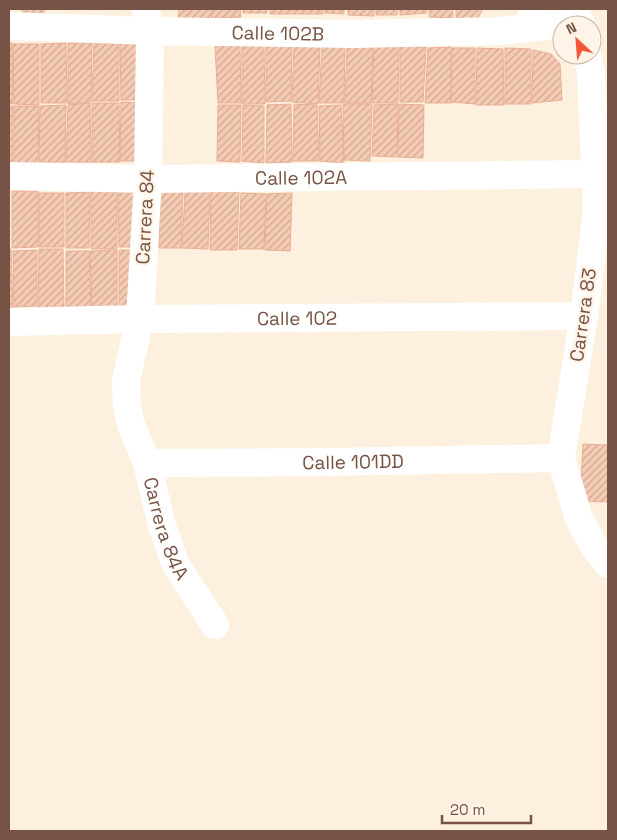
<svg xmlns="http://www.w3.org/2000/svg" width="617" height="840" font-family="'Space Grotesk',sans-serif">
  <defs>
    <pattern id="building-hatch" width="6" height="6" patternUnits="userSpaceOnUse" patternTransform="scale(1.25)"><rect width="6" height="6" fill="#f6cbb4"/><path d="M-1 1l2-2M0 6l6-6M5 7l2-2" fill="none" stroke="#cca794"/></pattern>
  </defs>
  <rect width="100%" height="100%" fill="#fef0de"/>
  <path fill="url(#building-hatch)" stroke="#eaaf92" d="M 22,9 L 44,9 L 44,14 L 23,14 Z
    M 179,9 L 212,9 L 212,18 L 178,18 Z
    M 213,9 L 240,9 L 241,17 L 212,18 Z
    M 243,9 L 266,9 L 267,13 L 243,13 Z
    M 270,9 L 323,9 L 323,14 L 270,14 Z
    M 325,9 L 344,9 L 344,14 L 325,13 Z
    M 348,9 L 374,9 L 374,16 L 348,15 Z
    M 376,9 L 398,9 L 397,15 L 376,15 Z
    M 400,9 L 427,9 L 427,13 L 400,15 Z
    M 430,9 L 453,9 L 453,18 L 429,17 Z
    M 456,9 L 483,9 L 476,21 L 456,17 Z
    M 9,43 L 12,43 L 13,104 L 9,103 Z
    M 66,43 L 67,103 L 41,103 L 41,44 Z
    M 68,43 L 92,43 L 91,102 L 68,104 Z
    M 94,43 L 119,44 L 119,101 L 92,101 Z
    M 240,43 L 241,103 L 218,103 L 215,46 Z
    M 13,44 L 39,44 L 39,105 L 14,104 Z
    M 120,44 L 140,44 L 140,100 L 121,100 Z
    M 242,45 L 264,45 L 265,104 L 242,104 Z
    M 266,46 L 292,46 L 291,101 L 266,102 Z
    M 294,46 L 320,46 L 318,104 L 292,102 Z
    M 322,46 L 345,47 L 344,103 L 319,103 Z
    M 347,46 L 373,47 L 371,103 L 345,103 Z
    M 399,46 L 398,103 L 372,103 L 374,47 Z
    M 400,46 L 426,47 L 423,102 L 400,102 Z
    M 451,47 L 451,103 L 425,103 L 428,48 Z
    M 452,48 L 475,48 L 475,104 L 451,102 Z
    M 477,48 L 503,49 L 504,105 L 476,105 Z
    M 505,48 L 531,49 L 531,104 L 505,104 Z
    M 533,50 L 551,54 L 560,64 L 562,100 L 532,103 Z
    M 121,102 L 141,103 L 139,161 L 120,161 Z
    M 90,103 L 91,162 L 66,162 L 68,105 Z
    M 92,103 L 119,103 L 120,162 L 92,162 Z
    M 291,104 L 292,162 L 266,163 L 267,105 Z
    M 294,104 L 317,105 L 319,161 L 293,161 Z
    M 343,104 L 372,104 L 370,161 L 344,160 Z
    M 398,104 L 397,157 L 372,156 L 374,105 Z
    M 399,104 L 424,105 L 423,158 L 398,157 Z
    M 66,105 L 65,162 L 39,162 L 40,106 Z
    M 218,105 L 241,105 L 240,162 L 217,161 Z
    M 243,105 L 264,106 L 264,163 L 242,161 Z
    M 341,105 L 344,163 L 320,161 L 319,106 Z
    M 9,106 L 13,106 L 13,163 L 9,163 Z
    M 14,106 L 39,106 L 38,162 L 14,163 Z
    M 12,191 L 38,191 L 38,247 L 12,248 Z
    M 91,191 L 117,192 L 117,249 L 91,249 Z
    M 160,191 L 183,191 L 181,248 L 159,248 Z
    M 210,191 L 208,249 L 182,248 L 185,192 Z
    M 211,191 L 239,191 L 237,250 L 210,250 Z
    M 90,192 L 89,248 L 66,248 L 66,193 Z
    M 118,192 L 138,192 L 138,247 L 119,247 Z
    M 39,193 L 64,193 L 64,247 L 39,247 Z
    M 241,193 L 266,194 L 264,249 L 239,249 Z
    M 292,193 L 290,251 L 265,250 L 267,194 Z
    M 9,249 L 11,249 L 13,308 L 9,308 Z
    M 39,249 L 63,249 L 64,307 L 38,309 Z
    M 37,250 L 37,306 L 14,307 L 13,251 Z
    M 117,250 L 117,308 L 92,308 L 90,251 Z
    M 119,250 L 139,250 L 139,310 L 119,310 Z
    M 66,251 L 89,251 L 91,308 L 66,308 Z
    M 583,444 L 608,445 L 608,502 L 580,501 Z"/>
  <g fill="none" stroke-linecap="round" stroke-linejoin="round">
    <g stroke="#fff" stroke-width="28">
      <path id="s1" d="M 146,9 L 150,31 L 148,179 L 140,319 L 126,380 L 127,406 L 131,425 L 147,463 L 162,526 L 176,565 L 215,625"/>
      <path d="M 532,13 L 545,26 L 580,21"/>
      <path id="s2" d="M 9,26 L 150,31 L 353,34 L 501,31 L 545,26"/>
      <path d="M 587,55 L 591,73 L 597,211 L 584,316 L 561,458 L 579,519 L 595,548 L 608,564"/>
      <path id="s3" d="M 9,176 L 148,179 L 595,174"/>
      <path id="s4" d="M 9,322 L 140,319 L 584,316"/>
      <path id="s5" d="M 147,463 L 327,462 L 561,458"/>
    </g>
  </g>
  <g text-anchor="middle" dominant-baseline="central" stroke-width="5" stroke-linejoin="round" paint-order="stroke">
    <g font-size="19" fill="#765344" stroke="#fff4e7">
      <text stroke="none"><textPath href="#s2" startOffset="269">Calle 102B</textPath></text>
      <text stroke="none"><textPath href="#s3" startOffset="292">Calle 102A</textPath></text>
      <text transform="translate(145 217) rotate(-87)">Carrera 84</text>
      <text transform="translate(583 315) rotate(-82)">Carrera 83</text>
      <text stroke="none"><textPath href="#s4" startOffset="288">Calle 102</textPath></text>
      <text stroke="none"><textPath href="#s5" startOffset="206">Calle 101DD</textPath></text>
      <text stroke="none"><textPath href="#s1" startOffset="528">Carrera 84A</textPath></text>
    </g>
  </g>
  <rect width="617" height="840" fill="none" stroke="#765344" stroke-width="20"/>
  <g transform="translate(577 40) rotate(334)"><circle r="24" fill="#fff4e7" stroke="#c8b4a6"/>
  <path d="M0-4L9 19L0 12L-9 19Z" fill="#f45737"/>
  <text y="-8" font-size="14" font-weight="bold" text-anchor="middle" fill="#765344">N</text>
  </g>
  <path d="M442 815v8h89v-8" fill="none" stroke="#765344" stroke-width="2.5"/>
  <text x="450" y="815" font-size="15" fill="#765344" stroke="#fff4e7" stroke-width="4" paint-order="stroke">20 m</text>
</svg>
